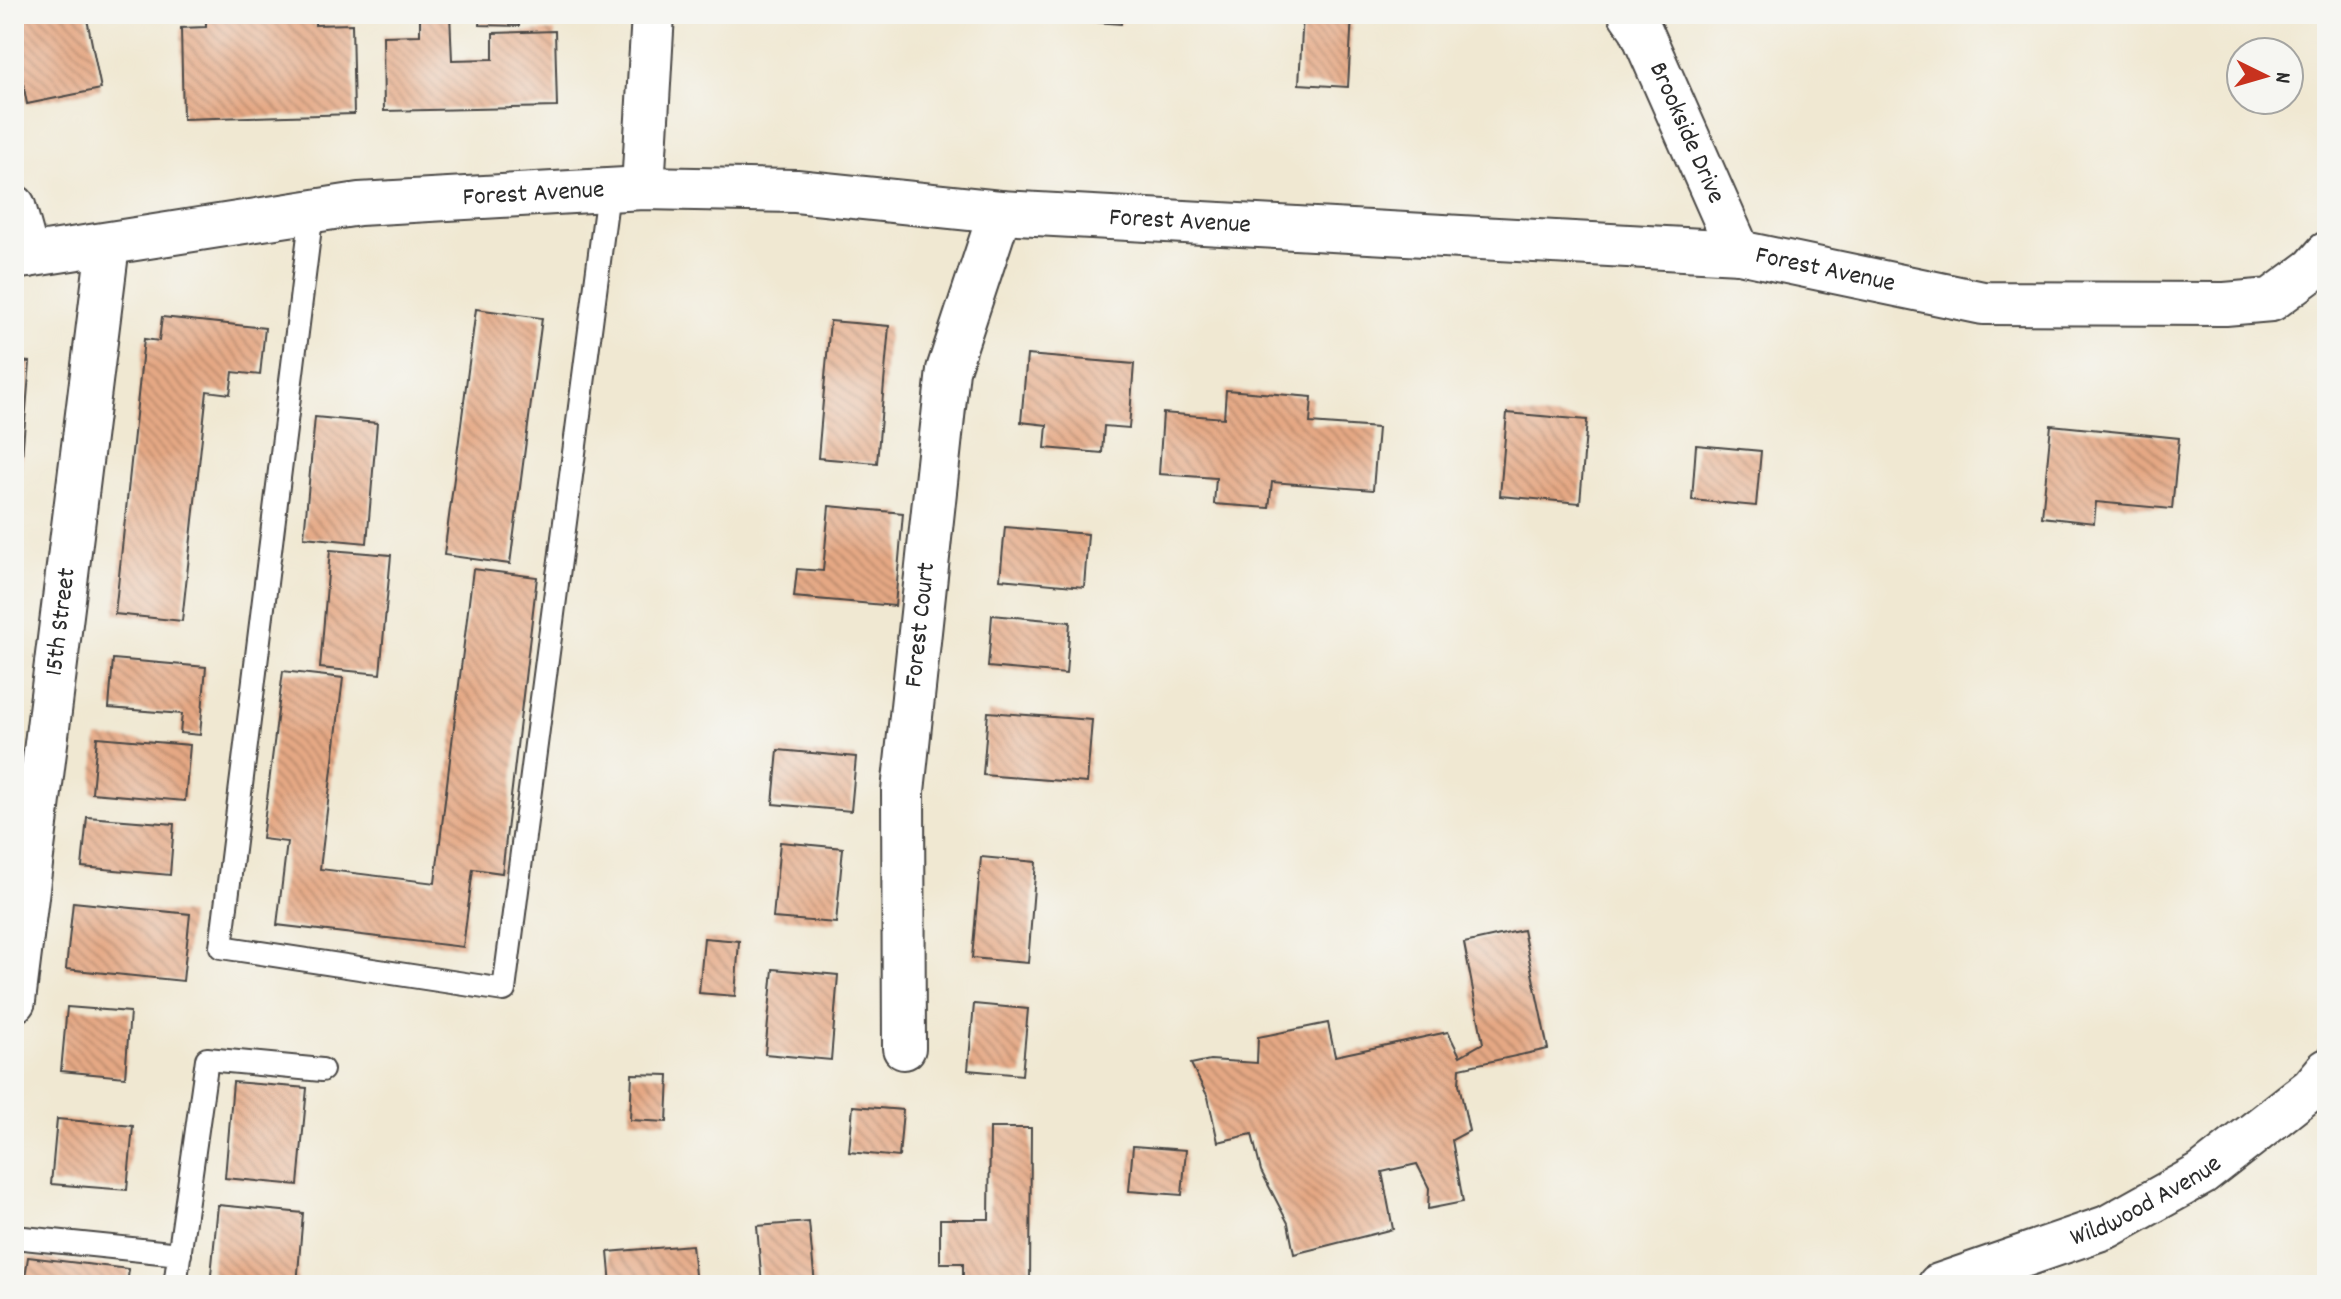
<svg xmlns="http://www.w3.org/2000/svg" width="2341" height="1299" font-family="Dekko,sans-serif">
  <defs>
    <pattern id="building-back-hatch" width="6" height="6" patternUnits="userSpaceOnUse" patternTransform="scale(2)"><rect width="6" height="6" fill="#e5a884"/><path d="M-1 5l2 2M0 0l6 6M5-1l2 2" fill="none" stroke="#ba896c"/></pattern>
  </defs>
  <rect width="100%" height="100%" fill="#f6f6f2"/>
  <filter id="ink" filterUnits="userSpaceOnUse"><feTurbulence type="fractalNoise" baseFrequency=".0125" numOctaves="2"/><feDisplacementMap in="SourceGraphic" scale="16" xChannelSelector="R" yChannelSelector="G"/><feConvolveMatrix kernelMatrix="1 2 1 2 8 2 1 2 1" color-interpolation-filters="sRGB"/></filter>
  <filter id="wash" filterUnits="userSpaceOnUse"><feTurbulence type="fractalNoise" baseFrequency=".006" numOctaves="4" result="noise"/><feDisplacementMap in="SourceGraphic" scale="32" xChannelSelector="R" yChannelSelector="G"/><feGaussianBlur stdDeviation="1.8" result="paint"/><feColorMatrix in="noise" values="0 0 0 0 0 0 0 0 0 0 0 0 0 0 0 0 0 1.4 0 .05"/><feComposite in="paint" operator="in"/></filter>
  <g filter="url(#wash)">
    <rect width="100%" height="100%" fill="#f0e8d2"/>
    <g id="blocks">
      <path fill="url(#building-back-hatch)" d="M 14,14 L 86,14 L 101,89 L 27,104 L 14,36 Z
        M 206,14 L 315,14 L 315,25 L 352,24 L 354,114 L 183,119 L 181,28 L 206,27 Z
        M 420,14 L 450,14 L 452,60 L 493,59 L 493,33 L 555,31 L 557,107 L 384,111 L 383,36 L 420,35 Z
        M 480,14 L 519,14 L 519,26 L 480,25 Z
        M 1044,14 L 1122,14 L 1121,24 L 1043,18 Z
        M 1303,14 L 1352,14 L 1348,87 L 1299,84 Z
        M 1399,14 L 1457,14 L 1457,19 Z
        M 476,309 L 542,318 L 510,564 L 444,555 Z
        M 162,317 L 265,328 L 260,375 L 233,372 L 230,394 L 207,391 L 182,621 L 115,614 L 144,339 L 159,341 Z
        M 830,321 L 889,326 L 877,463 L 818,458 Z
        M 1027,355 L 1134,364 L 1129,428 L 1104,426 L 1102,453 L 1045,448 L 1047,425 L 1021,422 Z
        M 14,361 L 30,362 L 20,481 L 14,481 Z
        M 1226,390 L 1312,397 L 1310,423 L 1378,428 L 1373,490 L 1272,482 L 1269,508 L 1214,504 L 1216,478 L 1159,474 L 1163,413 L 1224,418 Z
        M 1507,413 L 1587,420 L 1580,503 L 1500,496 Z
        M 315,417 L 377,423 L 367,543 L 304,537 Z
        M 2051,425 L 2179,438 L 2172,509 L 2096,502 L 2094,523 L 2042,517 Z
        M 1696,445 L 1761,451 L 1756,506 L 1692,500 Z
        M 829,506 L 903,513 L 895,606 L 794,597 L 797,569 L 823,571 Z
        M 1005,527 L 1088,534 L 1084,587 L 1000,579 Z
        M 330,550 L 391,555 L 380,674 L 320,668 Z
        M 473,569 L 537,577 L 502,873 L 473,869 L 463,947 L 277,925 L 287,842 L 262,839 L 283,671 L 343,678 L 320,869 L 435,883 Z
        M 992,615 L 1070,622 L 1066,674 L 988,667 Z
        M 113,659 L 206,667 L 200,735 L 180,733 L 182,714 L 109,708 Z
        M 988,712 L 1092,720 L 1087,783 L 983,775 Z
        M 97,737 L 190,745 L 185,801 L 92,793 Z
        M 778,750 L 856,757 L 851,811 L 773,804 Z
        M 87,817 L 174,824 L 170,875 L 82,867 Z
        M 780,842 L 843,848 L 836,923 L 773,918 Z
        M 981,857 L 1036,862 L 1028,963 L 972,958 Z
        M 73,902 L 190,914 L 183,981 L 66,969 Z
        M 1523,930 L 1548,1049 L 1460,1068 L 1459,1084 L 1469,1131 L 1452,1140 L 1463,1202 L 1428,1209 L 1429,1188 L 1417,1164 L 1382,1172 L 1393,1229 L 1294,1254 L 1288,1223 L 1261,1171 L 1252,1134 L 1218,1142 L 1208,1097 L 1191,1064 L 1210,1060 L 1257,1063 L 1258,1037 L 1328,1023 L 1335,1056 L 1448,1032 L 1460,1056 L 1483,1043 L 1464,943 Z
        M 704,938 L 739,941 L 735,996 L 699,993 Z
        M 773,969 L 838,975 L 831,1060 L 765,1054 Z
        M 974,1004 L 1028,1009 L 1022,1075 L 968,1070 Z
        M 67,1007 L 130,1012 L 125,1077 L 61,1071 Z
        M 632,1074 L 669,1075 L 667,1122 L 630,1120 Z
        M 233,1082 L 307,1088 L 298,1185 L 225,1178 Z
        M 853,1106 L 903,1110 L 899,1157 L 849,1152 Z
        M 57,1119 L 133,1126 L 127,1190 L 51,1184 Z
        M 990,1128 L 1031,1128 L 1030,1285 L 963,1285 L 963,1263 L 940,1263 L 940,1219 L 989,1219 Z
        M 1133,1146 L 1186,1150 L 1182,1195 L 1129,1191 Z
        M 218,1205 L 303,1213 L 297,1285 L 210,1285 Z
        M 809,1222 L 815,1285 L 762,1285 L 757,1226 Z
        M 692,1245 L 696,1285 L 611,1285 L 608,1252 Z
        M 28,1257 L 129,1269 L 127,1285 L 24,1285 Z"/>
    </g>
  </g>
  <g filter="url(#ink)">
    <use href="#blocks" fill-opacity="0" stroke="#494744" stroke-width="2"/>
    <g fill="none" stroke-linecap="round" stroke-linejoin="round">
      <g stroke="#494744" stroke-width="26">
        <path id="service" d="M 312,211 L 221,947 L 504,990 L 608,192
          M 14,1237 L 180,1254
          M 175,1285 L 207,1059 L 322,1070"/>
      </g>
      <g stroke="#494744" stroke-width="46">
        <g id="minor">
          <path id="s1" d="M 1630,14 L 1640,28 L 1739,252"/>
          <path d="M 643,188 L 653,14"/>
          <path d="M 14,206 L 28,256"/>
          <path id="s2" d="M 14,258 L 359,204 L 643,188 L 796,191 L 1000,212 L 1739,252 L 1983,303 L 2225,304 L 2271,300 L 2313,269 L 2327,253"/>
          <path id="s3" d="M 14,1001 L 108,245"/>
          <path id="s4" d="M 904,1048 L 903,791 L 948,370 L 1000,212"/>
          <path id="s5" d="M 1939,1285 L 2107,1227 L 2202,1174 L 2312,1088 L 2327,1070"/>
        </g>
      </g>
      <use href="#service" stroke="#fff" stroke-width="22"/>
      <use href="#minor" stroke="#fff" stroke-width="42"/>
    </g>
  </g>
  <g text-anchor="middle" dominant-baseline="central" stroke-width="8" stroke-linejoin="round" paint-order="stroke">
    <g font-size="26" fill="#2b2b2b" stroke="#f6f6f2">
      <text stroke="none"><textPath href="#s1" startOffset="132">Brookside Drive</textPath></text>
      <text stroke="none"><textPath href="#s2" startOffset="524">Forest Avenue</textPath></text>
      <text stroke="none"><textPath href="#s2" startOffset="1172">Forest Avenue</textPath></text>
      <text stroke="none"><textPath href="#s2" startOffset="1820">Forest Avenue</textPath></text>
      <text stroke="none"><textPath href="#s3" startOffset="382">15th Street</textPath></text>
      <text stroke="none"><textPath href="#s4" startOffset="424">Forest Court</textPath></text>
      <text stroke="none"><textPath href="#s5" startOffset="224">Wildwood Avenue</textPath></text>
    </g>
  </g>
  <rect width="2341" height="1299" fill="none" stroke="#f6f6f2" stroke-width="48"/>
  <g transform="translate(2265 76) rotate(95)"><circle r="38" fill="#f6f6f2" stroke="#a5a5a2" stroke-width="2"/>
  <path d="M0-6L14 30L0 20L-14 30Z" fill="#c8321e"/>
  <text y="-12" font-size="22" font-weight="bold" text-anchor="middle" fill="#2b2b2b">N</text>
  </g>
</svg>
